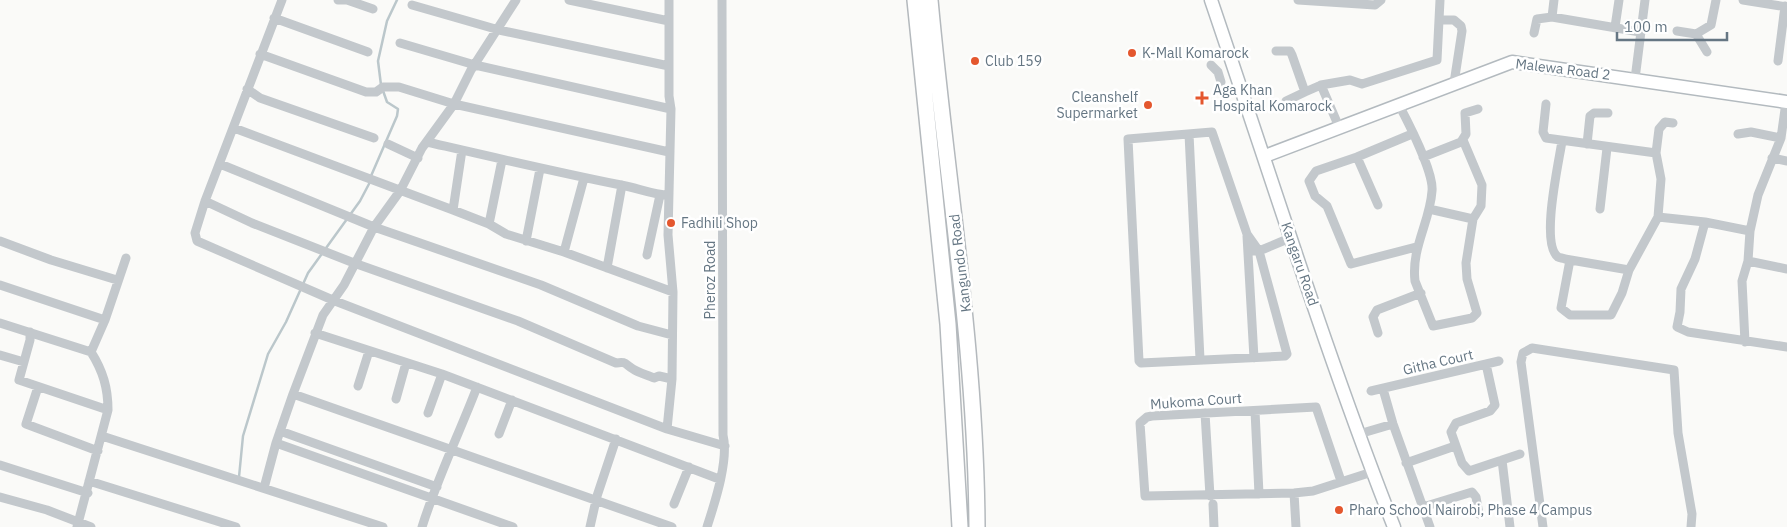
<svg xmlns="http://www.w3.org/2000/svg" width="1787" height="527" font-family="'IBM Plex Sans',sans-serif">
  <rect width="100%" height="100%" fill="#fafaf8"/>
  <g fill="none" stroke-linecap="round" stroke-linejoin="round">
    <path stroke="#bbc7cb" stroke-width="2.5" d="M 371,176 L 397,116 L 398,109 L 387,102 L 381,85 L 378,61 L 387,21 L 397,0
      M 239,477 L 243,436 L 268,354 L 286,322 L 308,273 L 360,201 L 370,182"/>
    <g stroke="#b3babf" stroke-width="15">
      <path id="secondary" d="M 1211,0 C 1271,176 1326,354 1394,527
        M 1265,156 L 1512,62 L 1787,102"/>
    </g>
    <g stroke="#b4b9bd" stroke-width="18">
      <path id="highway" d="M 915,0 L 948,324 L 960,527
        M 930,0 C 946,177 976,348 977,527"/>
    </g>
    <path stroke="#c3c8cc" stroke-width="9" d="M 282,0 L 205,201 L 195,233 L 197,241 L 335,301 L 667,429 L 725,446
      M 338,0 L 347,0 L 373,9
      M 569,0 L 669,21
      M 1298,0 L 1375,5 L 1381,0
      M 1743,0 L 1787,7
      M 412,5 L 499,30 L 669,66
      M 1552,17 L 1554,0
      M 274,18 L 368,52
      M 1439,20 L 1454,20 L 1461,26 L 1462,31 L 1454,83
      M 1615,27 L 1619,0
      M 1677,31 L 1696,34 L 1711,25 L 1716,0
      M 1534,33 L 1537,19 L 1552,17 L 1640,32
      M 1696,34 L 1707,52
      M 400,43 L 475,65 L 671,109
      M 1276,51 L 1290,51 L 1292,55 L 1305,92 L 1321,85 L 1339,127
      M 260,54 L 366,92 L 376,92 L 383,87 L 399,87 L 454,104 L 669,152
      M 1778,61 L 1785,6
      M 1211,65 L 1218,72 L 1221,82
      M 1635,79 L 1645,0
      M 1321,85 L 1350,80 L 1362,84 L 1437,60 L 1440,0
      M 247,89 L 260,98 L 374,138
      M 1286,101 L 1305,92
      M 1546,104 L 1543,132 L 1546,138 L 1656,153
      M 1399,105 C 1408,122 1434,173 1432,191 C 1430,222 1411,248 1415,281 L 1433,326 L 1472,318 L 1477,313 L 1467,279 L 1466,263 L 1473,219 L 1481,206 L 1482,185 L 1463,140
      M 234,128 L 453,210 L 462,150
      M 1212,132 L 1247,234 L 1259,251 L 1287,354 L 1285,356 L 1141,363 L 1139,361 L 1128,139 Z
      M 1189,134 L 1200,359
      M 1412,134 L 1357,157 L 1316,171 L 1309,181 L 1315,196 L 1327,206 L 1351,264 L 1416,247
      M 1738,134 L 1751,132 L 1781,138
      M 1562,141 C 1559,162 1540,244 1558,257 C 1560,258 1563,258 1565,259 L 1629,270
      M 427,142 C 492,157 556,172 621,185 C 638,188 653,195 669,195
      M 388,144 L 418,158
      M 1587,144 L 1590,116 L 1594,113 L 1608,113
      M 1357,157 L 1378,205
      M 1423,157 L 1461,142 L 1466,134 L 1465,113 L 1478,109
      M 1772,158 L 1787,161
      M 502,160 L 489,224 L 506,234 L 564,252 L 673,292
      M 220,164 L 374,227 L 541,285 L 638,326 L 672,335
      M 205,201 L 252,223 L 354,263 L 518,321 L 616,363 C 626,361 625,364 633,369 C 639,373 648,375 654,378 L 659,376 L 672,379
      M 1429,209 L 1473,219
      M 1600,209 L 1607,148
      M 453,210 L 489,224
      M 1658,217 L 1705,222 L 1750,231
      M 1705,222 L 1695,259 L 1681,289 L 1680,312 L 1677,327 L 1688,332 L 1787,347
      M 1247,236 L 1254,358
      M 0,241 L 51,260 L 117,280
      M 526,241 L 540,169
      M 1253,251 L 1259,251 L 1290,238
      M 564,252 L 584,178
      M 647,255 L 660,195
      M 1570,260 L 1561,308 L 1570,315 L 1611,315 L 1622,293 L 1629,270 L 1658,217 L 1661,179 L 1656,153 L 1659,129 L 1665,122 L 1673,123
      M 1748,261 L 1787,269
      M 607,268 L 622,185
      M 0,285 L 105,320
      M 0,323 L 91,352 C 103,371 108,388 108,410 L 77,527
      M 30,332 L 30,340 L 19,380 L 108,410
      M 315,333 L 442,374 L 719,479
      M 1378,333 L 1373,317 L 1377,310 L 1421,293
      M 1745,342 L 1742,281 L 1748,261 L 1750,231 L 1758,195 L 1781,138 L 1786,102
      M 91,352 L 105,320 L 126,258
      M 0,355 L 24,362
      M 1486,364 L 1495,405 L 1490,411 L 1456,423 L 1451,432 L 1462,463 L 1469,471 L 1520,454
      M 358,386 L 369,351
      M 38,387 L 26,424 L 98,451
      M 1383,389 L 1393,424 L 1430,527
      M 1371,391 L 1499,361
      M 293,394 L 672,527
      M 396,399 L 406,363
      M 1255,411 L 1259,494
      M 428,413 L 442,374
      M 1205,413 L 1210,496
      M 667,429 L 672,379 L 673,292 L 668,235 L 671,109 L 669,96 L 669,0
      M 280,431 L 437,487
      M 499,434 L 512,400
      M 1359,434 L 1393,424
      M 102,436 L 383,527
      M 276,443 L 513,527
      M 1502,460 L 1510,527
      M 1406,463 L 1455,446
      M 0,465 L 88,493
      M 89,481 L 236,527
      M 1341,481 L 1316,407 L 1152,416 L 1147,417 L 1140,423 L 1145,496 L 1294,493 L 1313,491 L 1372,472
      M 264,488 L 276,443 L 293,394 L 323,315 L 344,285 L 374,227 L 400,191 L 422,148 L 454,104 L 471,70 L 516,0
      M 1294,493 L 1296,527
      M 0,497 L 47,510 L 91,527
      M 674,504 L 689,467
      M 1213,504 L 1214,527
      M 1423,507 L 1472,492 L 1476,497 L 1479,514
      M 422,527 C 437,479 459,434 477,387
      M 590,527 L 597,496 L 616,439
      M 707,527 C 715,502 729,460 723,435 L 722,0
      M 1543,527 L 1521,362 L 1523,353 L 1532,348 L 1674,370 L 1678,433 L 1692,514 L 1691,527"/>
    <use href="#secondary" stroke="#fff" stroke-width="12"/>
    <use href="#highway" stroke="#fff" stroke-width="15"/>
  </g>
  <g fill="#e4572e" stroke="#fff" stroke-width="2">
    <circle cx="1132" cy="53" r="5"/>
    <circle cx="975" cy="61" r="5"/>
    <path d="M1199.5 90.5h5v5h5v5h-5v5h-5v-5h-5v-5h5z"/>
    <circle cx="1148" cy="105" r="5"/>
    <circle cx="671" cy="223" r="5"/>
    <circle cx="1339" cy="510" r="5"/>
  </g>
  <g text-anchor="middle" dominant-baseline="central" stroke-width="5" stroke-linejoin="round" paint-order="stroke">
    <g font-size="14" fill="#657683" stroke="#fff" text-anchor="start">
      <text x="1142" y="53">K-Mall Komarock</text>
      <text x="985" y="61">Club 159</text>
      <text x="1213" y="90">Aga Khan<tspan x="1213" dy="16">Hospital Komarock</tspan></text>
      <text x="1138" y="97" text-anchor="end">Cleanshelf<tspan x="1138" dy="16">Supermarket</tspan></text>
      <text x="681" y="223">Fadhili Shop</text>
      <text x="1349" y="510">Pharo School Nairobi, Phase 4 Campus</text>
    </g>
    <g font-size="14" fill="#657683" stroke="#fff">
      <text transform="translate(1563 69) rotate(7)">Malewa Road 2</text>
      <text transform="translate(960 263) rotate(-97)">Kangundo Road</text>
      <text transform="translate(1300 264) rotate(71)">Kangaru Road</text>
      <text transform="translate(710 280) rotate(-90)">Pheroz Road</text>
      <text transform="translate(1438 362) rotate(-13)">Githa Court</text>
      <text transform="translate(1196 401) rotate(-4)">Mukoma Court</text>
    </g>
  </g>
  <path d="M1617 32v8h110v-8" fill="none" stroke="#657683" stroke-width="2.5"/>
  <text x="1624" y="32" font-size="15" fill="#657683" stroke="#ffffff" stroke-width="4" paint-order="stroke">100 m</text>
</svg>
